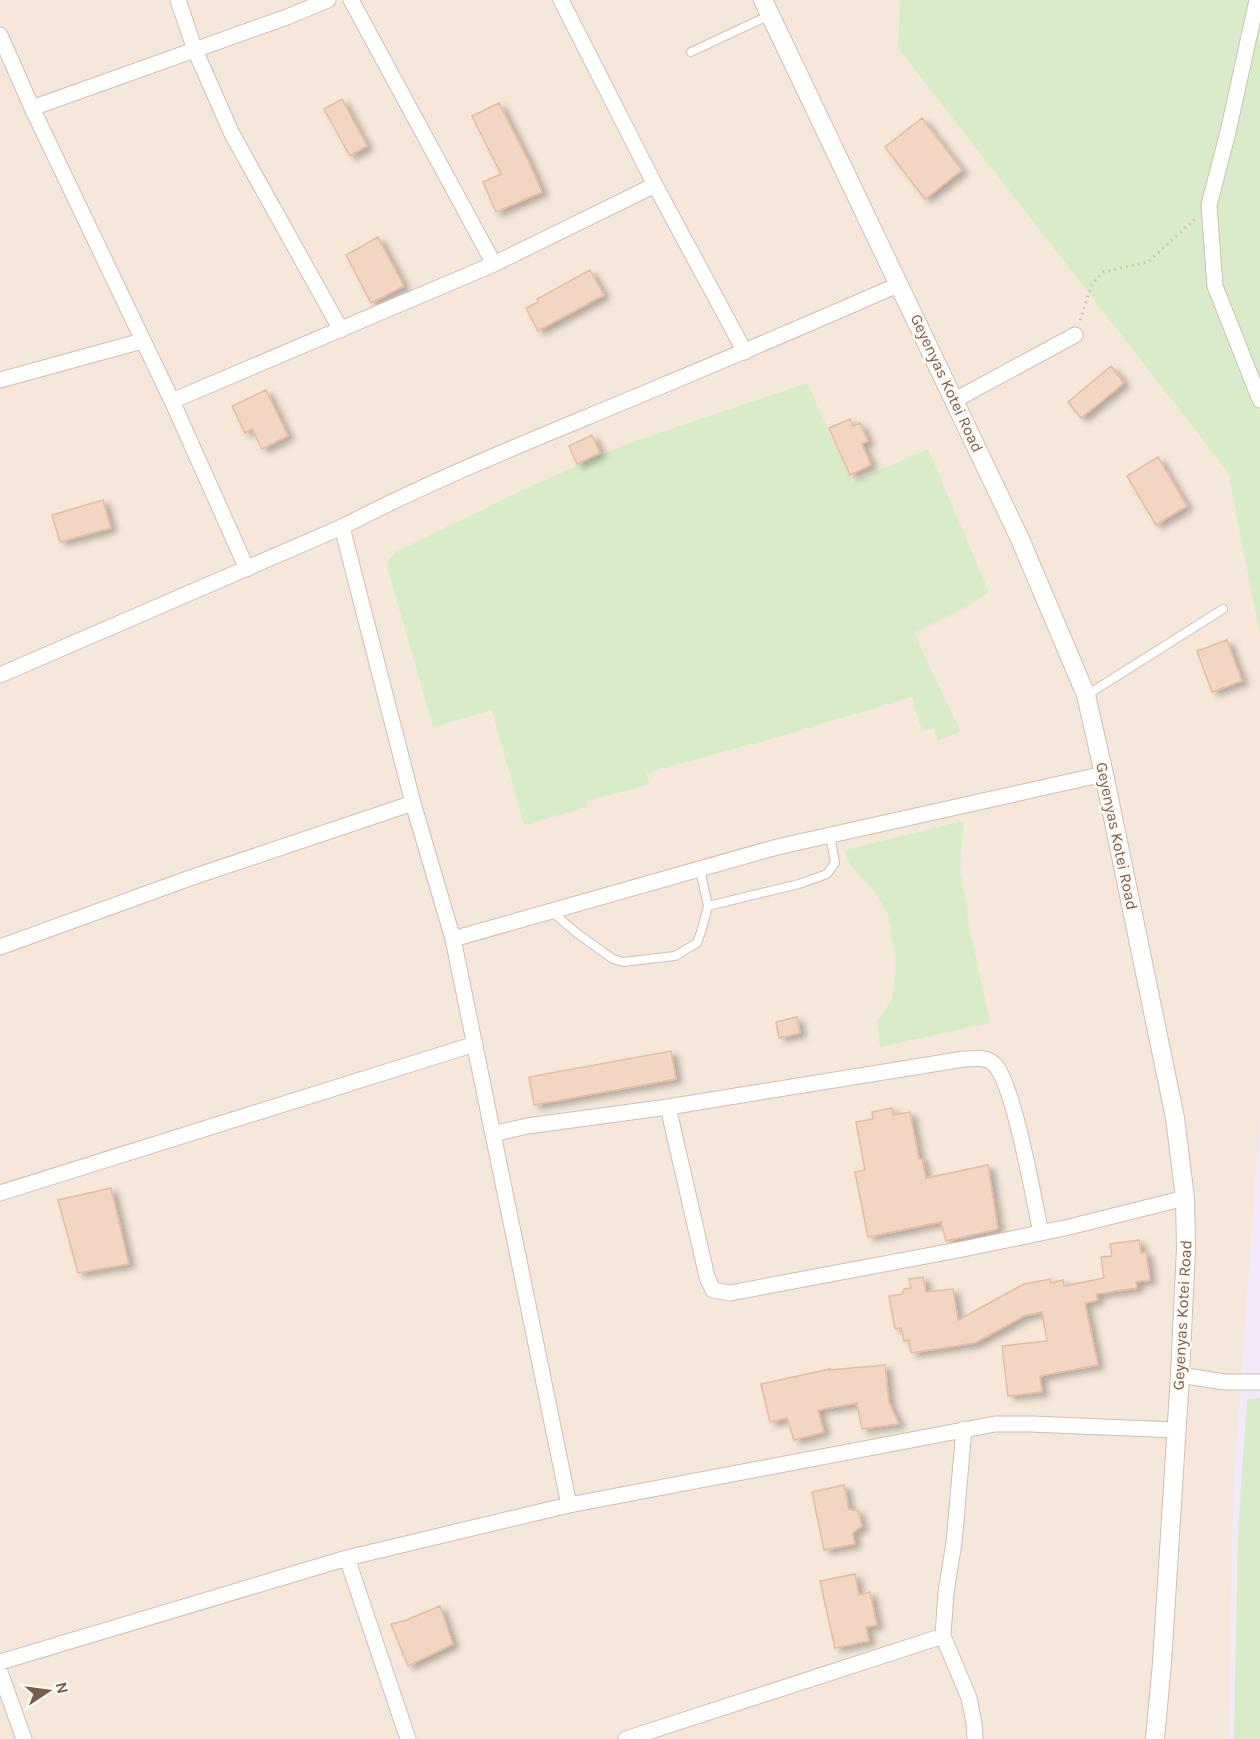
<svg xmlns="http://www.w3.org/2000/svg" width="1260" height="1739" font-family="Karla,sans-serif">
  <defs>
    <filter id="shadow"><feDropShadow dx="6" dy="4" stdDeviation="3" flood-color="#0004"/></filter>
  </defs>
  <rect width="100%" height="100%" fill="#fdf6ec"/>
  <path fill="#f5e8da" d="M 0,0 L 1260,0 L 1260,1739 L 0,1739 Z"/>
  <path fill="#f3e8fa" d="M 1260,1114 L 1260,1739 L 1229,1739 L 1233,1497 Z"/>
  <path fill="#d8ecc9" d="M 900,0 L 1260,0 L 1260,634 L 1228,472 L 898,48 Z
    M 807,383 L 852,482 L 928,449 L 989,592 L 968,606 L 914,633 L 960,731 L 938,741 L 934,728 L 922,731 L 912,697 L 781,736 L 646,773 L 650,784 L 587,801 L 588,807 L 524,825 L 492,710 L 433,727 L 388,570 L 388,561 L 396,552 L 516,493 L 624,445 Z
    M 964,821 L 960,867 L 970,929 L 990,1023 L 880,1047 L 877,1021 L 892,1000 L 896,964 L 888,914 L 875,892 L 850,865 L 844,850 Z
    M 1260,1398 L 1260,1739 L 1234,1739 L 1238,1533 L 1247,1399 Z"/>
  <path fill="#f3d5c3" stroke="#e6bba3" stroke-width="1.5" filter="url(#shadow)" d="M 342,99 L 367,146 L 350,156 L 324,109 Z
    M 499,103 L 529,162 L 542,192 L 496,212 L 483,182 L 501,174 L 472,116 Z
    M 922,118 L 962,170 L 925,199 L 885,147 Z
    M 378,237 L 404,286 L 371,303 L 346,255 Z
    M 590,270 L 604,295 L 538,331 L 526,308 L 538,302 L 537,299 Z
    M 1111,366 L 1124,383 L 1081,418 L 1068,402 Z
    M 266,390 L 288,436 L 262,449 L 252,429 L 245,433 L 232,406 Z
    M 850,419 L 853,426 L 860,423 L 868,441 L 862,444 L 871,465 L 850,475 L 829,428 Z
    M 592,435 L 600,453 L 577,464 L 569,446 Z
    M 1158,457 L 1187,506 L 1156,525 L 1127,476 Z
    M 103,500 L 111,528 L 60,542 L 52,515 Z
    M 1227,640 L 1242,681 L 1212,692 L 1197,651 Z
    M 797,1017 L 800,1033 L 779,1038 L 776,1022 Z
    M 671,1051 L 676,1079 L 534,1105 L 529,1077 Z
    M 892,1108 L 893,1115 L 910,1112 L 919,1159 L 922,1159 L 926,1178 L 988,1165 L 998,1229 L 946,1241 L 941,1222 L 868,1237 L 855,1172 L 865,1170 L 856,1122 L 873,1119 L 872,1112 Z
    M 111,1188 L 129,1264 L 78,1273 L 58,1200 Z
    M 1139,1240 L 1141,1253 L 1146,1252 L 1150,1280 L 1136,1282 L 1137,1288 L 1096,1294 L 1098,1300 L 1085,1303 L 1098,1365 L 1040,1376 L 1042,1392 L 1008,1396 L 1002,1346 L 1047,1341 L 1042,1312 L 1024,1316 L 975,1343 L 911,1353 L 909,1340 L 904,1341 L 901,1328 L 895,1329 L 889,1296 L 902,1294 L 904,1289 L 911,1288 L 909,1279 L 923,1277 L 926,1292 L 953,1289 L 958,1320 L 1024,1284 L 1050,1279 L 1051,1283 L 1063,1280 L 1064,1286 L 1104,1278 L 1101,1257 L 1112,1256 L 1110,1244 Z
    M 885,1365 L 889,1402 L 899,1424 L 862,1429 L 857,1403 L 818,1410 L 824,1432 L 794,1440 L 787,1418 L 770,1422 L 761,1384 L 830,1369 L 830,1370 Z
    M 844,1485 L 849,1509 L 858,1511 L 862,1526 L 853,1533 L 855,1544 L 824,1550 L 812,1492 Z
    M 855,1574 L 859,1595 L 870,1592 L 877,1625 L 866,1627 L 869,1641 L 835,1648 L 820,1581 Z
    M 440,1606 L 453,1644 L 408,1666 L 391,1624 L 404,1621 Z"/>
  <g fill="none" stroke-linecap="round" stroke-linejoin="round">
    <g stroke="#d1beb0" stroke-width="10">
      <path id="service" d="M 691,52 L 770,15
        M 1087,695 L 1223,609
        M 708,906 L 799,884 L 827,874 L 835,863 L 830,835
        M 552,912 L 578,934 L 613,959 L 623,962 L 675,956 L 697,943 L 701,932 L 708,906 L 700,869"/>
    </g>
    <g stroke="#d1beb0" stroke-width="17">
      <path id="minor" d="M 178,0 L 195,50 L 232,134 L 341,330
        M 351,0 L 494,264
        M 561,0 L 655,185 L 745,352
        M 1257,0 L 1228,132 L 1209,205 L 1215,286 L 1260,400
        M 0,35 L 32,108 L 172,401 L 247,569
        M 32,108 L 287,17 L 328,0
        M 0,380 L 142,341
        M 955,400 L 1075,335
        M 172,401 L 494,264 L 655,185
        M 342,527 L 413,803 L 453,939 L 569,1505
        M 0,675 L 342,527 C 436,478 535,439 633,398 C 722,361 811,323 900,284
        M 453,939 L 777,847 L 1104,774
        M 0,947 L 190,878 L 413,803
        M 668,1107 L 707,1277 L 713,1290 L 730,1293 L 963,1249 L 1069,1227 L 1185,1198
        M 493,1134 L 527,1126 L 668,1107 L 964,1059 C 975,1059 986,1056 994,1064 C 1014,1083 1034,1201 1041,1233
        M 0,1193 L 475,1044
        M 1180,1375 L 1224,1382 L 1260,1382
        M 964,1429 L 954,1543 L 946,1592 L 943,1636 L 969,1698 L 974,1723 L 975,1739
        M 347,1558 L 408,1739
        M 0,1662 L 347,1558 L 569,1505 L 995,1424 L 1032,1424 L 1176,1430
        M 0,1672 L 24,1739
        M 626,1739 L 943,1636"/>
    </g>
    <g stroke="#d1beb0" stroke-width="20">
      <path id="tertiary" d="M 763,0 L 1020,539 L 1086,695 L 1104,774 L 1175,1118 L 1185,1198 L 1186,1248 L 1180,1375 L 1162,1663 L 1155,1739"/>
    </g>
    <path stroke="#d9b8a5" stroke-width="3" stroke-dasharray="1.5 4.5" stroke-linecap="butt" d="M 1080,320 L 1092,284 L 1103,272 L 1148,262 L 1195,219"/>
    <use href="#service" stroke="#fff" stroke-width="8"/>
    <use href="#minor" stroke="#fff" stroke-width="15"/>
    <use href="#tertiary" stroke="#fff" stroke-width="18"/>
  </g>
  <g text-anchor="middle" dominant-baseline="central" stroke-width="5" stroke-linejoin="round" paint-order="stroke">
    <g font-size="16" fill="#7a5c4d" stroke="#fffaf3">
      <text transform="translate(947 383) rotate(65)">Geyenyas Kotei Road</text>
      <text transform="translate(1117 836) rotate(78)">Geyenyas Kotei Road</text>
      <text transform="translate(1182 1315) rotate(-87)">Geyenyas Kotei Road</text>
    </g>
  </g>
  <g transform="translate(48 1691) rotate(77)" stroke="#fffaf3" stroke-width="4.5" paint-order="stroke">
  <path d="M0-4.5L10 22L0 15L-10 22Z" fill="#7a5c4d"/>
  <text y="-9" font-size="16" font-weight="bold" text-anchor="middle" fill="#7a5c4d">N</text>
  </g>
</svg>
